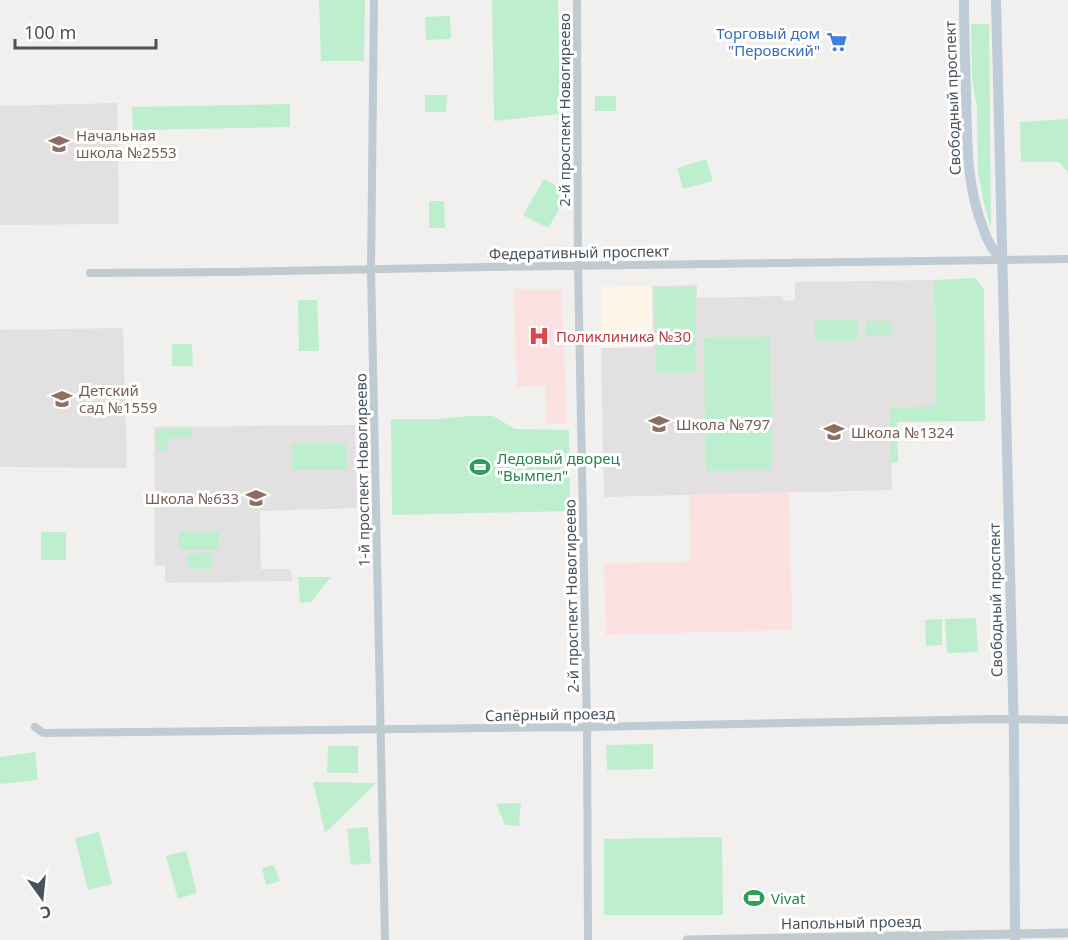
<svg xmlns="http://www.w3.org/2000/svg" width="1068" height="940" font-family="'Noto Sans',sans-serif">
  <rect width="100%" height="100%" fill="#f2efef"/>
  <path fill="#fcf5e8" d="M 652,286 L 654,347 L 601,348 L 601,287 Z"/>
  <path fill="#e3e0e1" d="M 117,103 L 119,224 L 0,225 L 0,106 Z
    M 934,280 L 936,407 L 890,408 L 892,490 L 604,497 L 601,348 L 653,347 L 652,286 L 697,285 L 697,298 L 783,296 L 783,300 L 785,301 L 795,300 L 795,282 Z
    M 123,328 L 127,468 L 0,467 L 0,330 Z
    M 355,425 L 357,508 L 260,511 L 261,569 L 291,569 L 292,581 L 165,583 L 165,565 L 155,565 L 154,427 Z"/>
  <path fill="#fbe1df" d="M 514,289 L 561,289 L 567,423 L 546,424 L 545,386 L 517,387 Z
    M 789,492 L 792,630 L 606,635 L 604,564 L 690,561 L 689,495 Z"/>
  <path fill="#bdefce" d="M 319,0 L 365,0 L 364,61 L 321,61 Z
    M 492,0 L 558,0 L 560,114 L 494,121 Z
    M 450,16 L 451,39 L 426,40 L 425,17 Z
    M 971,24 L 989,24 L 991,226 L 990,226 L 983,199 L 978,172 L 977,107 L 972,79 Z
    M 425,95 L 447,95 L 446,112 L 425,112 Z
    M 595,96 L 616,96 L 616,111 L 595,111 Z
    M 290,104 L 290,127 L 133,130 L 132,107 Z
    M 1068,119 L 1068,172 L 1059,162 L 1021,162 L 1020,122 Z
    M 706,159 L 713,181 L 683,189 L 677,168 Z
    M 544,179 L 559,187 L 559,210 L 548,228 L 523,215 Z
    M 429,201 L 444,201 L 445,228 L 429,228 Z
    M 976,278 L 984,290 L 985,421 L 897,422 L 898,462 L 891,463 L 890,408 L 936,406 L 934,280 Z
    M 654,287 L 695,287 L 696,373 L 656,373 Z
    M 298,300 L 317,300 L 319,351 L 299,351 Z
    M 815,319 L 857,319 L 857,341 L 815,341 Z
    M 866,321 L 892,321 L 892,336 L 866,336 Z
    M 770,337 L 772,470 L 706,471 L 704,338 Z
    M 172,344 L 192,344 L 193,366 L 172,366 Z
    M 468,416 L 493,416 L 515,429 L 569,430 L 570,511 L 392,515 L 391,419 L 439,419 Z
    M 192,428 L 193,438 L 168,439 L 168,451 L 157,452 L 156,429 Z
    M 291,443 L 346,443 L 347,470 L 292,470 Z
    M 41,532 L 66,532 L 66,560 L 41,560 Z
    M 179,532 L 219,532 L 219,550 L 179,550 Z
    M 212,552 L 213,567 L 189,570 L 187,555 Z
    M 298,577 L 331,577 L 311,602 L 300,603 Z
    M 976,618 L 978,652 L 947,653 L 945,619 Z
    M 942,619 L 942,645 L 926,646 L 925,620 Z
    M 653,744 L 653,769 L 607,770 L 606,745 Z
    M 328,746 L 358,746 L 358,773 L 327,773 Z
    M 35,752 L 38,780 L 0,784 L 0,757 Z
    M 313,782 L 376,783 L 325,833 Z
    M 515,803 L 521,803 L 519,826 L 505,825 L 496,804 Z
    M 368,827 L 371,863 L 351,865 L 347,829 Z
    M 99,832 L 112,884 L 88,890 L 75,838 Z
    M 722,837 L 723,915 L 604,915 L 604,839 Z
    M 186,851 L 197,893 L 178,899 L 166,856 Z
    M 274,865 L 280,881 L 266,885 L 262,868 Z"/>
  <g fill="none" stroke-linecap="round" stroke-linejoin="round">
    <path stroke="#bfcad1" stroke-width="8" d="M 374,0 L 371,270 L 385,940
      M 577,0 L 578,266 L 587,727 L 588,940
      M 90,273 L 232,272 L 489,267 L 1068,259
      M 35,727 L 43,733 L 587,727 L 994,719 L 1068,720"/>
    <path stroke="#bfcad1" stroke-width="9" d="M 687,940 L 1068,933"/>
    <path stroke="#bfcbd6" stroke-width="10" d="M 964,0 C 964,31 965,61 966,92 C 967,138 966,185 983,228 C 987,240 992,251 1002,259
      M 996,0 L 1014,737 L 1015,940"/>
  </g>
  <defs>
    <g id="supermarket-bare" transform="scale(1.62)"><path d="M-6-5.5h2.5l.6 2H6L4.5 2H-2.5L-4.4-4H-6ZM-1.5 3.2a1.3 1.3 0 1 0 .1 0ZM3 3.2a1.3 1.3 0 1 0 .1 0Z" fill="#3f7fe0" stroke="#fff" stroke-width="2.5" paint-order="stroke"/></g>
    <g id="school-bare" transform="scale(1.62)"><path d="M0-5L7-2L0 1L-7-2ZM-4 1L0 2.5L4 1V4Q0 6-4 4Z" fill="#8d6e63" stroke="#fff" stroke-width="2.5" paint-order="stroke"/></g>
    <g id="hospital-bare" transform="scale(1.62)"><path d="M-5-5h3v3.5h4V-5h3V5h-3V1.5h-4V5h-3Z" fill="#e0444e" stroke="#fff" stroke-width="2.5" paint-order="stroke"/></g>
    <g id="stadium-bare" transform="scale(1.62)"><path d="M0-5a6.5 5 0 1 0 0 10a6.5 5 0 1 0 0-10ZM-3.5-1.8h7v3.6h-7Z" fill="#2e9e5b" stroke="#fff" stroke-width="2.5" paint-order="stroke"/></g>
  </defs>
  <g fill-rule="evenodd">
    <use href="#supermarket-bare" x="837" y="42"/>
    <use href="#school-bare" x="59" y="144"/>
    <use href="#hospital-bare" x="539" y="336"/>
    <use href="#school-bare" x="62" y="399"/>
    <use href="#school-bare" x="659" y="424"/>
    <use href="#school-bare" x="834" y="432"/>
    <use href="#stadium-bare" x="480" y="467"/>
    <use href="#school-bare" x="256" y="498"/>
    <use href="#stadium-bare" x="754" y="898"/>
  </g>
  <g text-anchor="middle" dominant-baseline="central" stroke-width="6" stroke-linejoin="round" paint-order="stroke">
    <g font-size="15" fill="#366cbe" stroke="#fff" text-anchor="end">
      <text x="820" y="33">Торговый дом<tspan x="820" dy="17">"Перовский"</tspan></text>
    </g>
    <g font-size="15" fill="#47535d" stroke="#fff">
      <text transform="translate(952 98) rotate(-92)">Свободный проспект</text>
      <text transform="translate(564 110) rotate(-90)">2-й проспект Новогиреево</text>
      <text transform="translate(579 252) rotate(-1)">Федеративный проспект</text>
      <text transform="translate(362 470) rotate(-91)">1-й проспект Новогиреево</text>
      <text transform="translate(571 596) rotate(-91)">2-й проспект Новогиреево</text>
      <text transform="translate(995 600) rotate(-91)">Свободный проспект</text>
      <text transform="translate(550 714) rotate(-1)">Сапёрный проезд</text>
      <text transform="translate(851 922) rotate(-1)">Напольный проезд</text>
    </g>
    <g font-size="15" fill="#785e54" stroke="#fff" text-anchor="start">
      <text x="76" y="135">Начальная<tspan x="76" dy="17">школа №2553</tspan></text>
      <text x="79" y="390">Детский<tspan x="79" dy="17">сад №1559</tspan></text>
      <text x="676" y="424">Школа №797</text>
      <text x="851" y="432">Школа №1324</text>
      <text x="239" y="498" text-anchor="end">Школа №633</text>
    </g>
    <g font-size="15" fill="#be3a42" stroke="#fff" text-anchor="start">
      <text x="556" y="336">Поликлиника №30</text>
    </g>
    <g font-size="15" fill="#27864d" stroke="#fff" text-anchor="start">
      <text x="497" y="458">Ледовый дворец<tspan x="497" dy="17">"Вымпел"</tspan></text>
      <text x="771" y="898">Vivat</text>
    </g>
  </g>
  <g transform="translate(42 898) rotate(165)" stroke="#ffffff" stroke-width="4.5" paint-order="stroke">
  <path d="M0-4.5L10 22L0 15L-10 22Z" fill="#47535d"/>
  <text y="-9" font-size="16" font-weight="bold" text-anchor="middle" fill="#47535d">С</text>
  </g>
  <path d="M15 39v9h141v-9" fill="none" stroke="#47535d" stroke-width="3"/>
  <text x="24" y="39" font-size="18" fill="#47535d" stroke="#ffffff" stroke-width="4.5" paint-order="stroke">100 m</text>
</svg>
